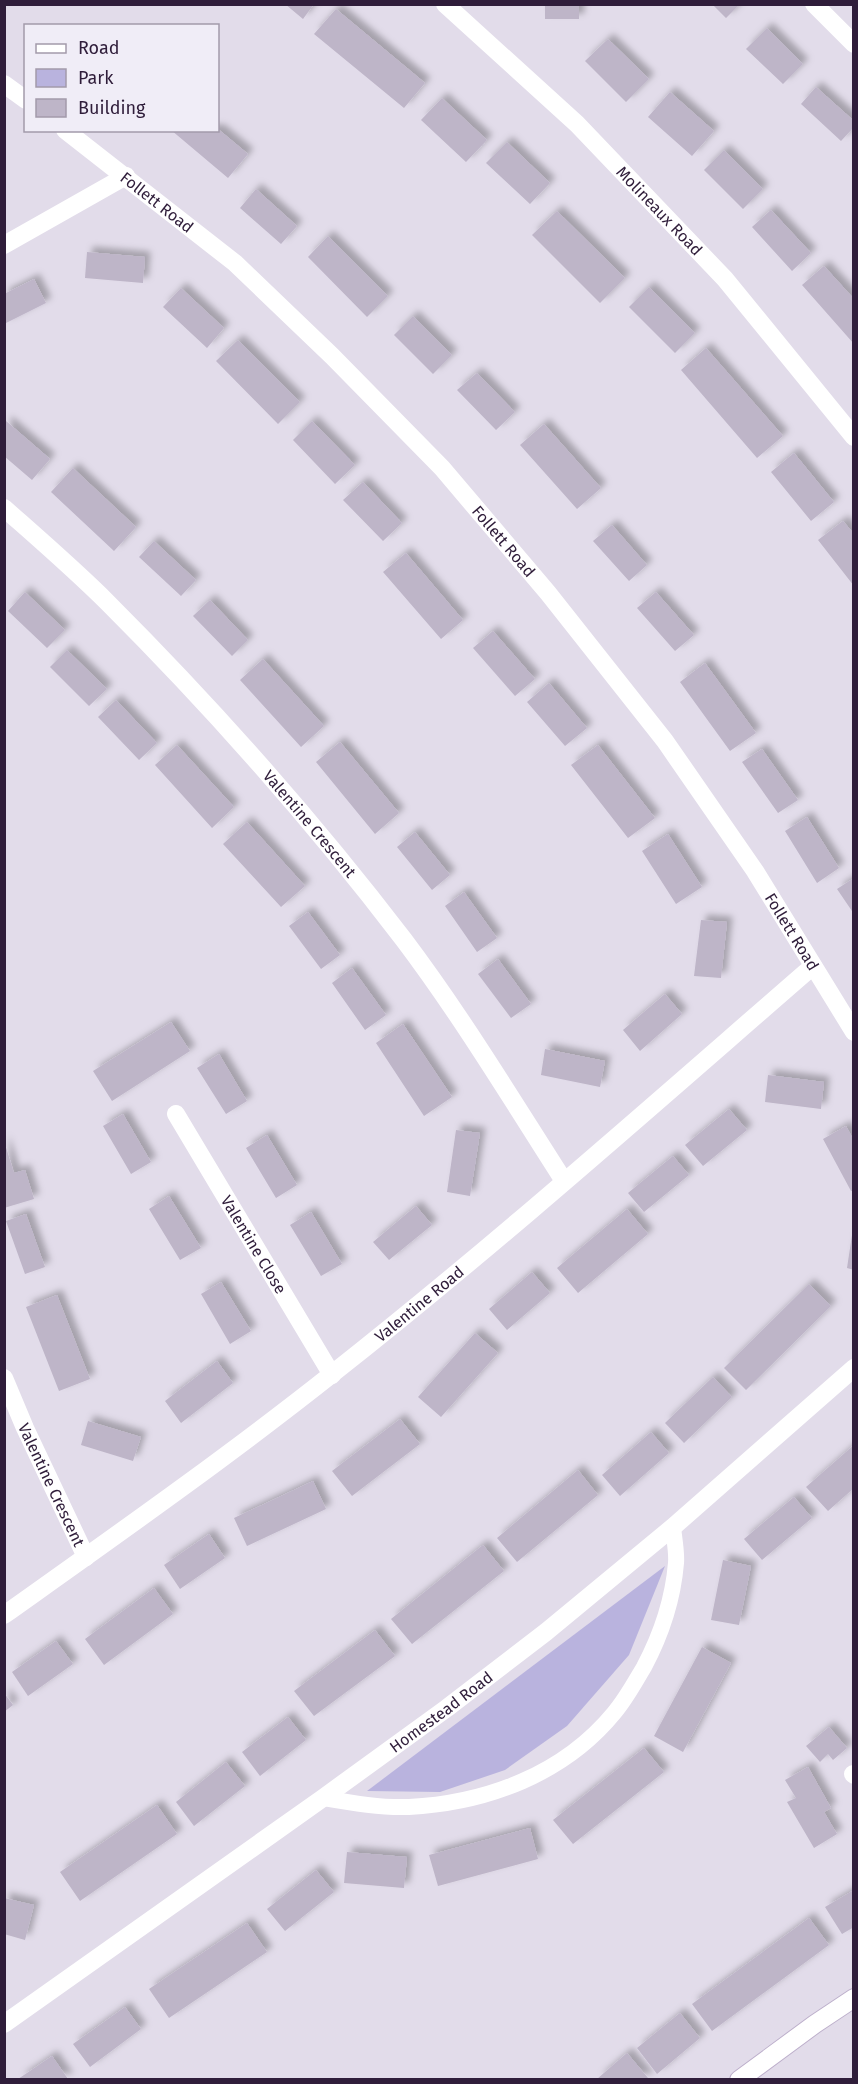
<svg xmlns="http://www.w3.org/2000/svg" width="858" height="2084" font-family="'Fira Sans',sans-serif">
  <defs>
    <filter id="shadow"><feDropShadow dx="5.5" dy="-5.5" stdDeviation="3" flood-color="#0004"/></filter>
  </defs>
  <rect width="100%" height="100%" fill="#e2dcea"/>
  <path fill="#b9b3de" d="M 665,1566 L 629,1655 L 567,1726 L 505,1770 L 440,1792 L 367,1791 Z"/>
  <path fill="#beb5c8" filter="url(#shadow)" d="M 285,4 L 314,4 L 303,19 Z
    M 545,4 L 579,4 L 579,19 L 545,19 Z
    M 712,4 L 740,4 L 726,18 Z
    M 336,9 L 425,83 L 404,108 L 314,34 Z
    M 767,28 L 803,64 L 783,84 L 746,49 Z
    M 608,39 L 649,79 L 626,102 L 585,61 Z
    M 816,87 L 854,121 L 854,127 L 841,141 L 801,104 Z
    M 670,92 L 714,131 L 692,156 L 648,117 Z
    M 442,98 L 487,140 L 466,162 L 421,120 Z
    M 218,129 L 248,154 L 228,178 L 171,130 L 218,130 Z
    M 507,142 L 550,183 L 530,204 L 486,163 Z
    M 724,150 L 763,189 L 743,209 L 704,170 Z
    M 256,189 L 297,226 L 281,244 L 240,208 Z
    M 771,210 L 811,253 L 792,271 L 752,227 Z
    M 557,211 L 625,278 L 600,303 L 532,235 Z
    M 328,236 L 388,296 L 367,317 L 308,257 Z
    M 87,252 L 145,257 L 143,283 L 85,278 Z
    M 824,266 L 854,299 L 854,344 L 802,285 Z
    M 34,279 L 46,303 L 4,324 L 4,294 Z
    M 649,287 L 695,333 L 675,353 L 629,307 Z
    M 181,288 L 224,328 L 207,348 L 163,307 Z
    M 413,316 L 452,355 L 433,374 L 394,335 Z
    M 238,340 L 300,402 L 278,424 L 216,361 Z
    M 706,348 L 783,436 L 757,458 L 681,370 Z
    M 477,373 L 515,412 L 496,430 L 457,390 Z
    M 6,421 L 50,459 L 32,480 L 4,456 Z
    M 312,421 L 355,465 L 335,484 L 293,440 Z
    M 544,424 L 601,488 L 577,509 L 520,445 Z
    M 794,453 L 834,502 L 811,521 L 771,472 Z
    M 73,468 L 136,527 L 114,551 L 51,492 Z
    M 363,482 L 402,523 L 383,541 L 343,500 Z
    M 843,521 L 854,534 L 854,586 L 818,540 Z
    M 612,525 L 647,565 L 629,581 L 593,541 Z
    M 154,541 L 196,580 L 181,596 L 139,557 Z
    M 406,553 L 463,620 L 441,639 L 383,572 Z
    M 25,592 L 65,630 L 47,648 L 8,611 Z
    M 656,592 L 694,635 L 675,651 L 637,608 Z
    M 210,600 L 248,640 L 232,656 L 193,616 Z
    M 493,631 L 535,679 L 515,696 L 473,648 Z
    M 67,650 L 107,689 L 89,706 L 50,667 Z
    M 263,659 L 324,726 L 301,747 L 240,680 Z
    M 705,663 L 756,733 L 730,751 L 680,682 Z
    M 549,683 L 587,728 L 565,746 L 527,702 Z
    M 116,700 L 157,743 L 139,760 L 98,717 Z
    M 340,742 L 399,813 L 375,834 L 316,762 Z
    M 177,745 L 234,807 L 212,828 L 155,765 Z
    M 598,745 L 655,818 L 628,838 L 571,765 Z
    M 762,749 L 798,800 L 778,813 L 742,762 Z
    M 807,817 L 839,868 L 817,883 L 785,831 Z
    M 247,822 L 305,886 L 281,907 L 223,844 Z
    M 415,832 L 450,875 L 432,890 L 397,847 Z
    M 668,834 L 702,887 L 676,904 L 642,851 Z
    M 854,878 L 854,914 L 837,889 Z
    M 464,892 L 497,938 L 477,952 L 445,906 Z
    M 308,912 L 340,955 L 321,969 L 289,926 Z
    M 701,920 L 727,922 L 721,978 L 694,976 Z
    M 498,959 L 531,1004 L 511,1018 L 478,974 Z
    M 352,968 L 386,1015 L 365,1030 L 332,983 Z
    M 665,994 L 682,1014 L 640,1051 L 623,1030 Z
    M 171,1022 L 190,1051 L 112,1101 L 93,1071 Z
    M 403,1024 L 452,1097 L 424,1116 L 376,1043 Z
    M 545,1049 L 605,1061 L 600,1087 L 541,1075 Z
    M 219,1054 L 247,1101 L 226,1114 L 197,1068 Z
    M 768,1075 L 824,1082 L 821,1109 L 765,1102 Z
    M 729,1109 L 747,1130 L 703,1166 L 685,1145 Z
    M 123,1114 L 151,1162 L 131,1174 L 103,1126 Z
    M 846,1126 L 854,1141 L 854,1190 L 851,1191 L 823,1139 Z
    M 456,1130 L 480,1133 L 470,1196 L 447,1192 Z
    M 267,1135 L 297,1185 L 276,1198 L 246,1148 Z
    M 4,1141 L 14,1173 L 25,1170 L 34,1199 L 4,1208 Z
    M 673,1156 L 689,1175 L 644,1212 L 628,1193 Z
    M 169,1196 L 201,1248 L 180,1260 L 149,1209 Z
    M 416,1206 L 432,1225 L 389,1260 L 373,1242 Z
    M 627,1209 L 648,1234 L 578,1293 L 557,1268 Z
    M 311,1212 L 342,1264 L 321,1276 L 290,1225 Z
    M 26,1214 L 45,1267 L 25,1274 L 6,1221 Z
    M 852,1235 L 854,1235 L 854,1270 L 847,1268 Z
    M 532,1272 L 550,1293 L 507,1330 L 489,1309 Z
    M 221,1282 L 251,1331 L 230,1344 L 201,1294 Z
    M 809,1284 L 831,1306 L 746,1390 L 724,1368 Z
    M 57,1295 L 90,1379 L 59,1391 L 26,1307 Z
    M 475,1333 L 498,1353 L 441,1417 L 418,1397 Z
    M 217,1361 L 233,1383 L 181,1423 L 165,1401 Z
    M 713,1377 L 732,1397 L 684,1443 L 665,1423 Z
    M 400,1419 L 420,1444 L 352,1496 L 332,1471 Z
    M 88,1421 L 141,1437 L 133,1461 L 81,1445 Z
    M 651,1432 L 669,1453 L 620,1496 L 602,1475 Z
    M 854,1445 L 854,1488 L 828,1511 L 806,1487 Z
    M 578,1470 L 598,1495 L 517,1562 L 497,1538 Z
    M 313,1481 L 326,1509 L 247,1546 L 234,1518 Z
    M 794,1497 L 812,1518 L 762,1560 L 744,1539 Z
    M 209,1534 L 225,1558 L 180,1589 L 164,1565 Z
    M 483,1545 L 504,1571 L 412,1644 L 391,1619 Z
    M 723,1560 L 751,1566 L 739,1625 L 711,1620 Z
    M 154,1588 L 173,1614 L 104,1665 L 85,1639 Z
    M 375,1630 L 395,1656 L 314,1716 L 294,1691 Z
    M 56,1641 L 73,1664 L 28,1696 L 12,1672 Z
    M 702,1647 L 731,1663 L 683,1752 L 654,1736 Z
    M 4,1693 L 13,1705 L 4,1712 Z
    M 288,1717 L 306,1740 L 260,1776 L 242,1752 Z
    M 829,1727 L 847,1748 L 833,1760 L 828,1754 L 820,1762 L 806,1746 Z
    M 644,1748 L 664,1772 L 573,1844 L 553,1820 Z
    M 226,1762 L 245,1786 L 194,1826 L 176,1802 Z
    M 808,1767 L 831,1808 L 824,1812 L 837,1834 L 814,1848 L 787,1802 L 796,1798 L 785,1780 Z
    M 157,1805 L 177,1834 L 80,1901 L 60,1872 Z
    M 530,1828 L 538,1859 L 438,1886 L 429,1855 Z
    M 347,1852 L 407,1857 L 404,1888 L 344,1883 Z
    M 316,1870 L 334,1892 L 285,1931 L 267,1909 Z
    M 854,1890 L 854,1927 L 842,1934 L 825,1907 Z
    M 4,1898 L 34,1905 L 25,1940 L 4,1934 Z
    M 809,1918 L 829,1945 L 712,2031 L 692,2004 Z
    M 247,1923 L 267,1952 L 169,2018 L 149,1989 Z
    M 125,2007 L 141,2029 L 90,2067 L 73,2044 Z
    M 680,2013 L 700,2038 L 657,2074 L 637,2048 Z
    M 627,2053 L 648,2078 L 647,2079 L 597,2079 Z
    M 52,2056 L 68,2079 L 18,2079 L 30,2071 Z"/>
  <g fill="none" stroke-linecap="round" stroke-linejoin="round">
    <g stroke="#bdafcb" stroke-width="20">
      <path id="secondary" d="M 739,2080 L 815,2024 L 854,1998"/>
    </g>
    <path stroke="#fff" stroke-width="16" d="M 323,1798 C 352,1803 380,1808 409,1807 C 487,1803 564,1774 614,1713 C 626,1699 635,1682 644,1667 C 661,1635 673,1599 676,1563 C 677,1552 674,1538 673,1527"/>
    <g stroke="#fff" stroke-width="18">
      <path id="s1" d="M 445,4 L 577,124 L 725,279 L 854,437"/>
      <path d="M 814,4 L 854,44"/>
      <path d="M 4,84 L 26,100"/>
      <path id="s2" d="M 65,130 L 235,263 L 332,356 L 442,468 L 548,593 L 665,741 L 755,871 L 854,1032"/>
      <path d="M 4,245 L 126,176"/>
      <path id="s3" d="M 4,508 C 39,539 75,570 108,603 C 214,709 313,821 404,940 C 462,1017 512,1100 564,1181"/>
      <path id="s4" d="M 176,1114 L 332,1375"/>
      <path id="s5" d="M 4,1378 L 25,1428 L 86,1557"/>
      <path id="s6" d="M 4,1615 C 115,1536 226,1458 332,1374 C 497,1244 654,1104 813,966"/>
      <path d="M 853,1774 L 854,1775"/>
      <path id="s7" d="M 4,2024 L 323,1798 L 447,1708 L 546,1632 L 673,1527 L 854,1368"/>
    </g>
    <use href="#secondary" stroke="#fff" stroke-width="18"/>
  </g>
  <g text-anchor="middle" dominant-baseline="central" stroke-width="5" stroke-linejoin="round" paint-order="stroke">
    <g font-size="16" fill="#2f1d3a" stroke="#f0edf7">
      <text stroke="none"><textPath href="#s2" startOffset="117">Follett Road</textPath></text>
      <text stroke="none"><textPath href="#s1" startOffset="298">Molineaux Road</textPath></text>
      <text stroke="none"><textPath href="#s2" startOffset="603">Follett Road</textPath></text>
      <text stroke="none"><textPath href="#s3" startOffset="440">Valentine Crescent</textPath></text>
      <text stroke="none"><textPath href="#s2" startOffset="1089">Follett Road</textPath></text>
      <text stroke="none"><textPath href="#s4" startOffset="152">Valentine Close</textPath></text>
      <text stroke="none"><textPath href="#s6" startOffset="519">Valentine Road</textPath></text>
      <text stroke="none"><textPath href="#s5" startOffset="117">Valentine Crescent</textPath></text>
      <text stroke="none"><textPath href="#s7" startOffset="537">Homestead Road</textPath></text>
    </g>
  </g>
  <rect width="858" height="2084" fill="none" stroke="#2f1d3a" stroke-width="12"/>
  <rect x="24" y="24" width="195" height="108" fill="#f0edf7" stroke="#a39aab" stroke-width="1.5"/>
  <rect x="36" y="44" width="30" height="9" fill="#ffffff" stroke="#a39aab" stroke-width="1.5"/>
  <text x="78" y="54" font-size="18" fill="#2f1d3a">Road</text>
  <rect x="36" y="69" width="30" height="18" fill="#b9b3de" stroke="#a39aab" stroke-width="1.5"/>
  <text x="78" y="84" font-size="18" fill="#2f1d3a">Park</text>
  <rect x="36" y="99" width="30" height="18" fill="#beb5c8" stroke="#a39aab" stroke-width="1.5"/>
  <text x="78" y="114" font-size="18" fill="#2f1d3a">Building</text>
</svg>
